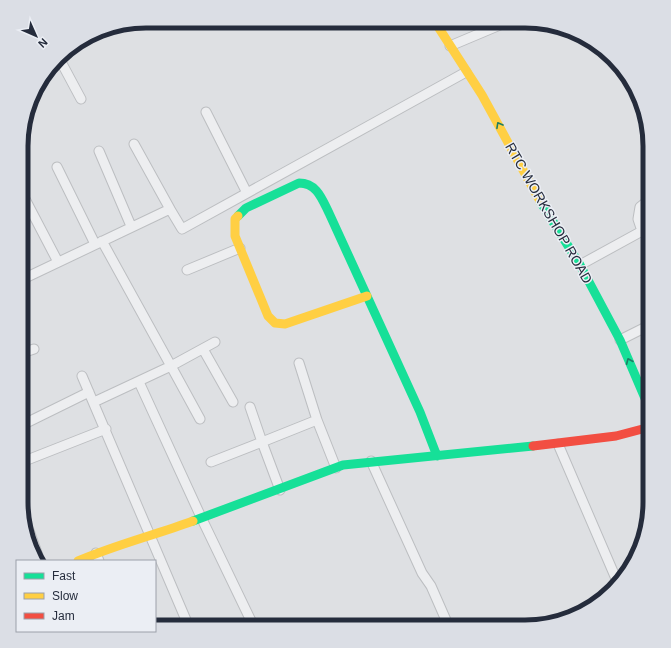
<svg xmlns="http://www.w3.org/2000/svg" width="671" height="648" font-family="Arial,sans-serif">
  <rect width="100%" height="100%" fill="#dee0e3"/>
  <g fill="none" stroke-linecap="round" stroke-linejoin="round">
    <g stroke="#bcbec1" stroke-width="11">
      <path id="street" d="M 450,46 L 507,22
        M 59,58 L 81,99
        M 206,112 L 247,193
        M 134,144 L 170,209
        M 99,151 L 131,226
        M 57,167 L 95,244
        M 24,197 L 58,262
        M 642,231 L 638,219 L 640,207 L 650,199
        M 580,265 L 642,231 L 650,232
        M 187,270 L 240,248
        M 23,279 L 170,209 L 182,229 L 466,72
        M 620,340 L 650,325
        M 203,349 L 233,402
        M 22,353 L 34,349
        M 299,363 L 317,420
        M 82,376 L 189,627
        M 139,382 L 201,517 L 254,627
        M 94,402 L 171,366 L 102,241
        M 200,419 L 171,366 L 215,342
        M 22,425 L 89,392
        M 558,444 L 617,581
        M 371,461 L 422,573 L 431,586 L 449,627
        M 22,462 L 106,429
        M 211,462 L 262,442 L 250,407
        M 280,490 L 262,442 L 317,420 L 336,468
        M 21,508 L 40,561
        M 96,553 L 99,561"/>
    </g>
    <use href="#street" stroke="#edeef0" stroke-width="9"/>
    <path stroke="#16e098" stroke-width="9" d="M 540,201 L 580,265 L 620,340 L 650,410
      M 238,216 L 246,208 L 299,183 C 317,183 322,199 329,213 L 420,412 L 437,456
      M 193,521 L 343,465 L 533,446"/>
    <path stroke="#ffcf43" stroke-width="9" d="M 435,22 L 482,95 L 540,201
      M 238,216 L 235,219 L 235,236 L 268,316 L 275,323 L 285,324 L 367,296
      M 78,561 C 115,545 155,535 193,521"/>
    <path stroke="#f24e42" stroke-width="9" d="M 533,446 L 616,436 L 650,427"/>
  </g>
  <defs><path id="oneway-chevron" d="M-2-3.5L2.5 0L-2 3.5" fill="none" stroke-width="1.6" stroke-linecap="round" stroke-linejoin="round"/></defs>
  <g stroke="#1e7d65">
    <use href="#oneway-chevron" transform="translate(499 125) rotate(-119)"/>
    <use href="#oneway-chevron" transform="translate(629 361) rotate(-113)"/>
  </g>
  <g text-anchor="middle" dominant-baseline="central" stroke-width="3" stroke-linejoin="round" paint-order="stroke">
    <g font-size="14" fill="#252c3c" stroke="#ebeef4">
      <text transform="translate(549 213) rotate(60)">RTC WORKSHOP ROAD</text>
    </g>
  </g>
  <path d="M0 0H671V648H0ZM146 28H525A118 118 0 0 1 643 146V502A118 118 0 0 1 525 620H146A118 118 0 0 1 28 502V146A118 118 0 0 1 146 28Z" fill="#dbdee5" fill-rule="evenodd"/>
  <path fill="none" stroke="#252c3c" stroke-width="5" d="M146 28H525A118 118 0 0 1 643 146V502A118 118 0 0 1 525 620H146A118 118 0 0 1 28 502V146A118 118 0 0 1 146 28Z"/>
  <rect x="16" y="560" width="140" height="72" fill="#ebeef4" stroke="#9ca0aa"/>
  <rect x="24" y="573" width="20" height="6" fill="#16e098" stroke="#9ca0aa"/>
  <text x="52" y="580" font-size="12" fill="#252c3c">Fast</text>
  <rect x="24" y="593" width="20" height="6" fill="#ffcf43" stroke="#9ca0aa"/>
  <text x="52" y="600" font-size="12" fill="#252c3c">Slow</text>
  <rect x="24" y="613" width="20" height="6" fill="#f24e42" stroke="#9ca0aa"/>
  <text x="52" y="620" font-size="12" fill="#252c3c">Jam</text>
  <g transform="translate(36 36) rotate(135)" stroke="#ebeef4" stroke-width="3" paint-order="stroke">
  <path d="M0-3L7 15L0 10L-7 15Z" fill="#252c3c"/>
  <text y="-6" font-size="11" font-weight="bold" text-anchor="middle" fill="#252c3c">N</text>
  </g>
</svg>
